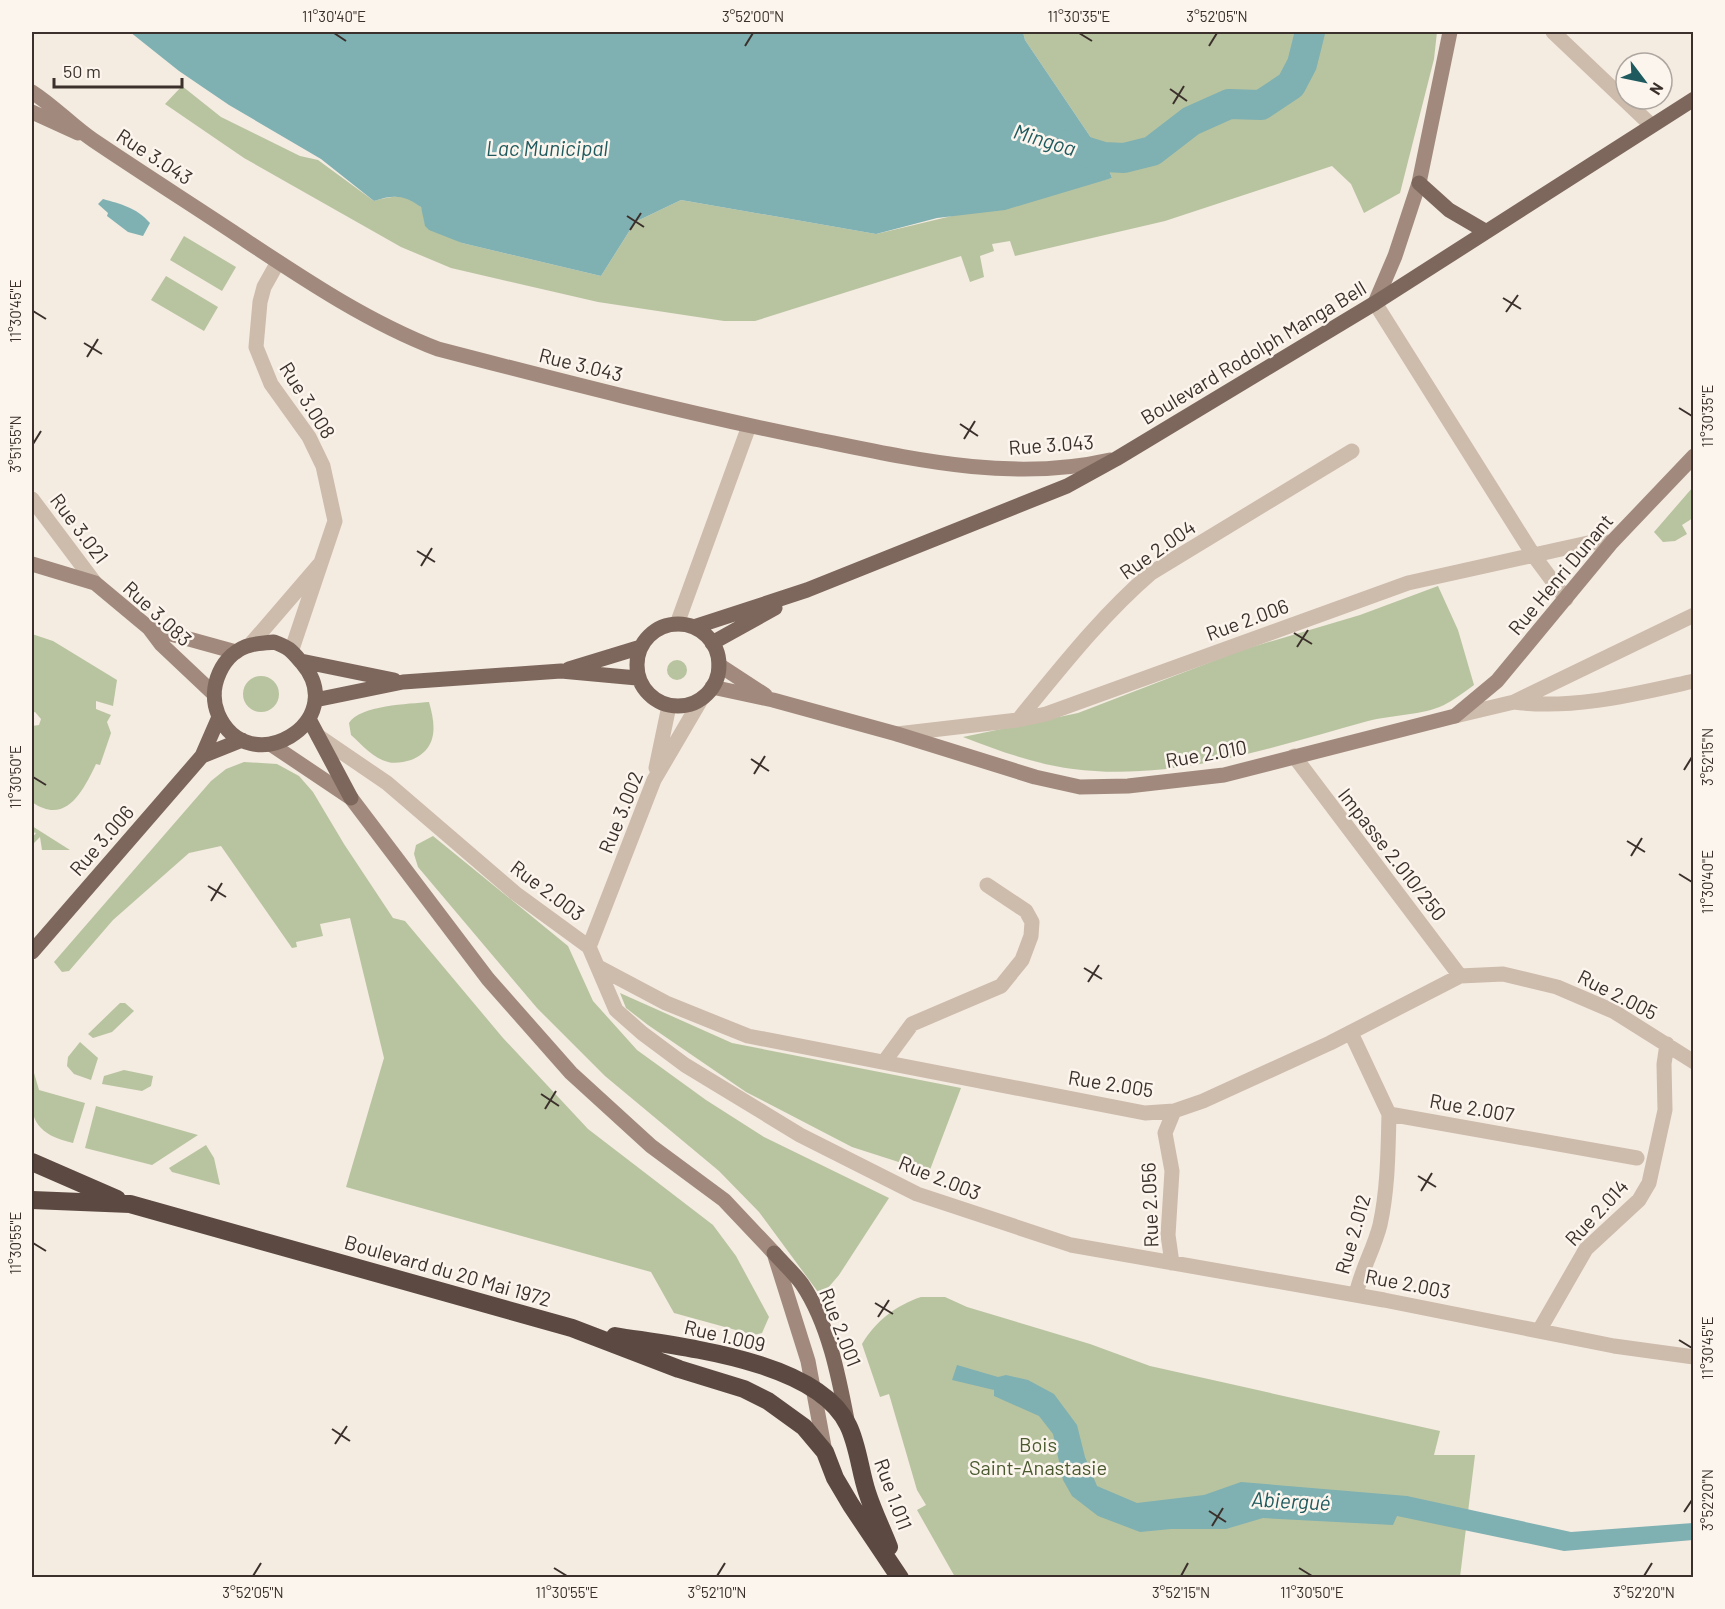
<svg xmlns="http://www.w3.org/2000/svg" width="1725" height="1609" font-family="Barlow,sans-serif">
  <rect width="100%" height="100%" fill="#f4ebe1"/>
  <path fill="#b8c4a0" d="M 1023,32 L 1437,32 L 1434,59 L 1400,193 L 1364,213 L 1351,184 L 1332,166 L 1165,221 L 1015,256 L 1010,241 L 992,244 L 994,251 L 980,256 L 984,277 L 970,282 L 961,256 L 755,321 L 724,321 L 598,302 L 451,268 L 401,247 L 244,158 L 165,104 L 182,86 L 221,117 L 300,156 L 318,160 L 374,201 C 395,194 425,192 424,222 L 462,243 L 601,276 L 635,222 L 681,200 L 876,234 L 1112,178 L 1104,157 L 1025,40 Z
    M 184,236 L 236,267 L 222,291 L 170,260 Z
    M 166,276 L 218,307 L 204,331 L 151,300 Z
    M 1693,487 L 1693,518 L 1682,525 L 1687,534 L 1675,541 L 1663,542 L 1654,532 Z
    M 1438,586 L 1458,630 L 1474,685 C 1464,692 1454,700 1444,705 C 1424,715 1390,715 1368,721 C 1273,747 1172,782 1073,769 C 1035,764 999,751 963,737 L 1078,713 L 1242,650 L 1360,615 Z
    M 32,634 L 53,641 L 117,680 L 113,706 L 96,701 L 96,709 L 111,715 L 107,722 L 111,733 L 100,765 L 96,764 C 83,791 66,826 32,802 L 32,726 L 39,725 L 41,719 L 35,712 L 32,713 Z
    M667 670a10 10 0 1 1 20 0a10 10 0 1 1-20 0Z
    M243 694a18 18 0 1 1 36 0a18 18 0 1 1-36 0Z
    M 429,702 C 436,726 438,749 411,760 C 404,762 395,764 388,762 C 374,759 361,744 351,735 L 349,723 C 360,705 409,704 429,702 Z
    M 244,762 L 277,764 L 299,776 L 313,792 L 344,844 L 393,918 L 405,921 L 503,1038 L 588,1129 L 713,1225 L 736,1256 L 769,1317 L 762,1333 L 754,1335 L 674,1313 L 651,1272 L 346,1187 L 384,1058 L 350,918 L 320,924 L 323,936 L 296,942 L 297,947 L 292,948 L 221,846 L 189,853 L 113,920 L 69,971 L 62,972 L 54,962 L 211,781 L 226,769 Z
    M 32,826 L 70,850 L 42,850 L 40,837 L 32,845 L 32,838 L 36,833 L 32,832 Z
    M 433,836 L 568,946 L 593,1001 L 637,1050 L 706,1100 L 764,1137 L 889,1198 L 839,1275 L 821,1296 L 759,1212 L 719,1171 L 605,1076 L 537,1008 L 418,867 L 414,854 L 416,845 Z
    M 620,993 L 732,1043 L 961,1088 L 928,1175 L 911,1166 L 852,1147 L 746,1092 L 648,1025 L 626,1008 Z
    M 120,1003 L 125,1003 L 134,1011 L 112,1032 L 93,1038 L 88,1034 Z
    M 80,1042 L 98,1058 L 91,1080 L 74,1074 L 67,1066 L 68,1057 Z
    M 32,1066 L 39,1090 L 85,1103 L 73,1143 C 24,1132 31,1108 32,1066 Z
    M 124,1070 L 153,1076 L 151,1086 L 142,1091 L 102,1084 L 104,1076 Z
    M 96,1106 L 198,1135 L 152,1165 L 85,1148 Z
    M 206,1145 L 214,1158 L 220,1185 L 172,1172 L 169,1168 Z
    M 921,1297 L 945,1297 L 967,1307 L 1090,1344 L 1150,1366 L 1440,1431 L 1434,1455 L 1475,1455 L 1460,1577 L 955,1577 L 917,1510 L 926,1505 L 917,1490 L 889,1394 L 880,1397 L 862,1344 C 875,1322 896,1305 921,1297 Z"/>
  <path fill="#7fb0b2" d="M 130,32 L 1023,32 L 1025,40 L 1104,157 L 1112,178 L 1005,210 L 937,218 L 876,234 L 681,200 L 635,222 L 601,276 L 462,243 L 429,230 L 425,226 L 421,207 C 405,195 394,194 374,201 L 321,159 L 229,105 L 179,71 Z
    M 103,199 C 120,204 136,207 150,223 L 143,236 L 128,232 L 107,216 L 108,213 L 98,204 Z
    M 957,1365 L 998,1377 L 1006,1375 L 1028,1380 L 1054,1394 L 1077,1425 L 1085,1457 L 1097,1486 L 1137,1503 L 1204,1495 L 1241,1482 L 1407,1496 L 1571,1532 L 1693,1523 L 1693,1540 L 1564,1551 L 1397,1516 L 1393,1525 L 1263,1518 L 1226,1529 L 1171,1529 L 1140,1532 L 1098,1516 L 1072,1496 L 1063,1480 L 1053,1434 L 1039,1416 L 994,1396 L 994,1390 L 952,1380 Z"/>
  <g fill="none" stroke-linecap="round" stroke-linejoin="round">
    <path stroke="#7fb0b2" stroke-width="30" d="M 1065,145 L 1104,157 L 1124,158 L 1152,151 L 1191,121 L 1229,104 L 1261,105 L 1291,85 L 1302,64 L 1310,32"/>
    <path stroke="#cdbbac" stroke-width="15" d="M 1553,32 L 1651,125
      M 278,262 L 264,287 L 260,302 L 256,347 L 271,384 L 309,437 L 323,466 L 335,521 L 292,649
      M 1375,303 L 1534,556 L 1566,599
      M 32,499 L 95,583
      M 677,624 L 749,426
      M 250,645 L 319,565
      M 1514,702 C 1574,710 1635,694 1694,681
      M 1455,716 L 1514,702 L 1694,615
      M 1018,720 C 1060,669 1101,616 1151,573 L 1352,451
      M 897,734 L 1018,720 L 1046,714 L 1408,583 L 1588,543 L 1612,542
      M 318,736 L 387,783 L 515,893 L 589,947 L 616,1010 L 642,1033 L 685,1065 L 800,1135 L 917,1194 L 1071,1245 L 1384,1300 L 1614,1346 L 1694,1357
      M 1294,756 L 1460,976
      M 656,768 L 669,706
      M 589,947 L 654,780 L 702,698
      M 600,968 L 666,1003 L 748,1036 L 1145,1113 L 1174,1111 L 1203,1101 L 1330,1043 L 1460,976 L 1503,974 L 1557,987 L 1613,1011 L 1694,1062
      M 1351,1033 L 1389,1114 L 1637,1158
      M 884,1062 L 912,1024 L 1001,986 L 1022,960 L 1031,936 L 1032,922 L 1026,911 L 987,885
      M 1172,1263 L 1168,1235 L 1172,1171 L 1165,1133 L 1174,1111
      M 1356,1295 C 1361,1270 1374,1249 1380,1225 C 1388,1188 1388,1151 1389,1114
      M 1540,1329 L 1586,1249 L 1639,1200 L 1649,1183 L 1665,1110 L 1664,1064 L 1667,1044"/>
    <path stroke="#a18a7d" stroke-width="15" d="M 32,92 C 54,106 71,125 93,140 C 139,171 186,201 233,232 C 298,275 365,321 438,349 C 561,381 685,413 809,438 C 908,458 1010,483 1110,460
      M 32,112 L 78,133
      M 1375,303 L 1395,256 L 1419,183 L 1450,32
      M 32,564 L 95,583 L 149,628 L 161,644 L 214,694
      M 149,628 L 236,652
      M 719,665 L 765,695
      M 712,687 L 773,700 L 897,734 L 1035,777 L 1080,787 L 1128,786 L 1224,775 L 1455,716 L 1497,681 L 1612,542 L 1694,456
      M 272,745 L 351,798 L 488,979 L 571,1073 L 651,1146 L 724,1200 L 774,1253 L 808,1361 L 825,1452"/>
    <path stroke="#7d675c" stroke-width="15" d="M 1419,183 L 1449,210 L 1485,231
      M637 665a41 41 0 1 1 82 0a41 41 0 1 1-82 0Z
      M 694,627 L 807,590 L 1067,486 L 1116,459 L 1375,303 L 1694,99
      M 274,642 C 290,648 291,650 302,663 C 352,722 248,783 218,714 C 207,688 222,652 251,645 C 258,643 267,643 274,642 Z
      M 712,643 L 775,608
      M 301,661 L 394,680
      M 569,669 L 641,647
      M 315,700 L 403,682 L 561,671 L 637,678
      M 309,719 L 351,798
      M 202,756 L 242,740
      M 32,952 L 202,756 L 219,717
      M 774,1253 C 783,1263 794,1273 802,1284 C 829,1324 839,1378 848,1425"/>
    <path stroke="#5c4a42" stroke-width="18" d="M 32,1162 L 117,1199
      M 32,1200 L 130,1204 L 572,1328 L 679,1369 L 744,1389 L 768,1401 L 804,1427 L 825,1452 L 835,1478 L 851,1505 L 900,1578
      M 615,1336 C 680,1347 817,1360 848,1425 C 858,1445 860,1471 867,1492 C 873,1511 882,1529 889,1547"/>
  </g>
  <path fill="none" stroke="#3b302b" stroke-width="2" d="M 334,33 L 346,41M 1079,33 L 1092,41M 745,46 L 753,33M 1209,46 L 1217,33M 1170,89 L 1187,101M 1173,104 L 1184,86M 627,216 L 644,227M 630,230 L 641,213M 1503,298 L 1521,309M 33,311 L 46,319M 1506,312 L 1518,295M 84,343 L 102,354M 87,357 L 98,339M 1679,408 L 1692,416M 960,424 L 978,436M 964,439 L 975,421M 33,444 L 41,431M 417,551 L 435,562M 421,566 L 432,548M 1294,633 L 1312,644M 1297,647 L 1308,630M 751,759 L 769,771M 1684,770 L 1692,757M 754,774 L 765,756M 33,777 L 46,785M 1627,841 L 1645,852M 1631,856 L 1642,838M 1679,874 L 1692,882M 208,886 L 226,897M 211,901 L 222,883M 1084,968 L 1102,979M 1088,982 L 1099,965M 541,1094 L 559,1106M 545,1109 L 556,1091M 1418,1176 L 1436,1187M 1421,1191 L 1432,1173M 33,1243 L 46,1251M 875,1303 L 893,1314M 878,1317 L 889,1300M 1679,1340 L 1692,1348M 332,1429 L 350,1441M 335,1444 L 347,1426M 1209,1511 L 1226,1522M 1684,1512 L 1692,1500M 1212,1526 L 1223,1508M 554,1568 L 567,1576M 1299,1568 L 1312,1576M 253,1576 L 261,1563M 717,1576 L 725,1563M 1181,1576 L 1188,1563M 1644,1576 L 1652,1563"/>
  <g text-anchor="middle" dominant-baseline="central" stroke-width="5" stroke-linejoin="round" paint-order="stroke">
    <g font-size="20" fill="#3b302b" stroke="#fbf5ee">
      <text transform="translate(155 156) rotate(33)">Rue 3.043</text>
      <text transform="translate(1253 352) rotate(-31)">Boulevard Rodolph Manga Bell</text>
      <text transform="translate(581 364) rotate(14)">Rue 3.043</text>
      <text transform="translate(308 400) rotate(58)">Rue 3.008</text>
      <text transform="translate(1051 444) rotate(-4)">Rue 3.043</text>
      <text transform="translate(80 528) rotate(53)">Rue 3.021</text>
      <text transform="translate(1157 549) rotate(-35)">Rue 2.004</text>
      <text transform="translate(1560 574) rotate(-50)">Rue Henri Dunant</text>
      <text transform="translate(158 613) rotate(43)">Rue 3.083</text>
      <text transform="translate(1247 619) rotate(-20)">Rue 2.006</text>
      <text transform="translate(1206 753) rotate(-10)">Rue 2.010</text>
      <text transform="translate(620 812) rotate(-68)">Rue 3.002</text>
      <text transform="translate(101 840) rotate(-49)">Rue 3.006</text>
      <text transform="translate(1393 854) rotate(52)">Impasse 2.010/250</text>
      <text transform="translate(548 890) rotate(37)">Rue 2.003</text>
      <text transform="translate(1618 994) rotate(27)">Rue 2.005</text>
      <text transform="translate(1111 1083) rotate(9)">Rue 2.005</text>
      <text transform="translate(1472 1107) rotate(10)">Rue 2.007</text>
      <text transform="translate(940 1177) rotate(22)">Rue 2.003</text>
      <text transform="translate(1149 1205) rotate(-92)">Rue 2.056</text>
      <text transform="translate(1596 1212) rotate(-47)">Rue 2.014</text>
      <text transform="translate(1352 1234) rotate(-74)">Rue 2.012</text>
      <text transform="translate(448 1270) rotate(16)">Boulevard du 20 Mai 1972</text>
      <text transform="translate(1408 1283) rotate(11)">Rue 2.003</text>
      <text transform="translate(841 1327) rotate(69)">Rue 2.001</text>
      <text transform="translate(725 1335) rotate(13)">Rue 1.009</text>
      <text transform="translate(894 1494) rotate(70)">Rue 1.011</text>
    </g>
    <g font-size="20" fill="#4a5a2e" stroke="#fbf5ee">
      <text x="1038" y="1444">Bois<tspan x="1038" dy="23">Saint-Anastasie</tspan></text>
    </g>
    <g font-size="21" font-style="italic" fill="#1f5a5e" stroke="#fbf5ee">
      <text transform="translate(1045 139) rotate(17)">Mingoa</text>
      <text x="547" y="147">Lac Municipal</text>
      <text transform="translate(1291 1500) rotate(3)">Abiergué</text>
    </g>
  </g>
  <rect width="1725" height="1609" fill="none" stroke="#fbf5ee" stroke-width="66"/>
  <g transform="translate(1644 81) rotate(122)"><circle r="28" fill="#fbf5ee" stroke="#aea6a0" stroke-width="1.5"/>
  <path d="M0-4.5L10 22L0 15L-10 22Z" fill="#1f5a5e"/>
  <text y="-9" font-size="16" font-weight="bold" text-anchor="middle" fill="#3b302b">N</text>
  </g>
  <path d="M54 78v9h128v-9" fill="none" stroke="#3b302b" stroke-width="3"/>
  <text x="63" y="78" font-size="18" fill="#3b302b" stroke="#fbf5ee" stroke-width="4.5" paint-order="stroke">50 m</text>
  <rect x="33" y="33" width="1659" height="1543" fill="none" stroke="#3b302b" stroke-width="2"/>
  <g font-size="15" text-anchor="middle" fill="#3b302b">
    <text x="334" y="22">11°30'40"E</text>
    <text x="753" y="22">3°52'00"N</text>
    <text x="1079" y="22">11°30'35"E</text>
    <text x="1217" y="22">3°52'05"N</text>
    <text transform="translate(16 311) rotate(-90)" y="5">11°30'45"E</text>
    <text transform="translate(1708 416) rotate(-90)" y="5">11°30'35"E</text>
    <text transform="translate(16 444) rotate(-90)" y="5">3°51'55"N</text>
    <text transform="translate(1708 757) rotate(-90)" y="5">3°52'15"N</text>
    <text transform="translate(16 777) rotate(-90)" y="5">11°30'50"E</text>
    <text transform="translate(1708 882) rotate(-90)" y="5">11°30'40"E</text>
    <text transform="translate(16 1243) rotate(-90)" y="5">11°30'55"E</text>
    <text transform="translate(1708 1348) rotate(-90)" y="5">11°30'45"E</text>
    <text transform="translate(1708 1500) rotate(-90)" y="5">3°52'20"N</text>
    <text x="253" y="1598">3°52'05"N</text>
    <text x="567" y="1598">11°30'55"E</text>
    <text x="717" y="1598">3°52'10"N</text>
    <text x="1181" y="1598">3°52'15"N</text>
    <text x="1312" y="1598">11°30'50"E</text>
    <text x="1644" y="1598">3°52'20"N</text>
  </g>
</svg>
